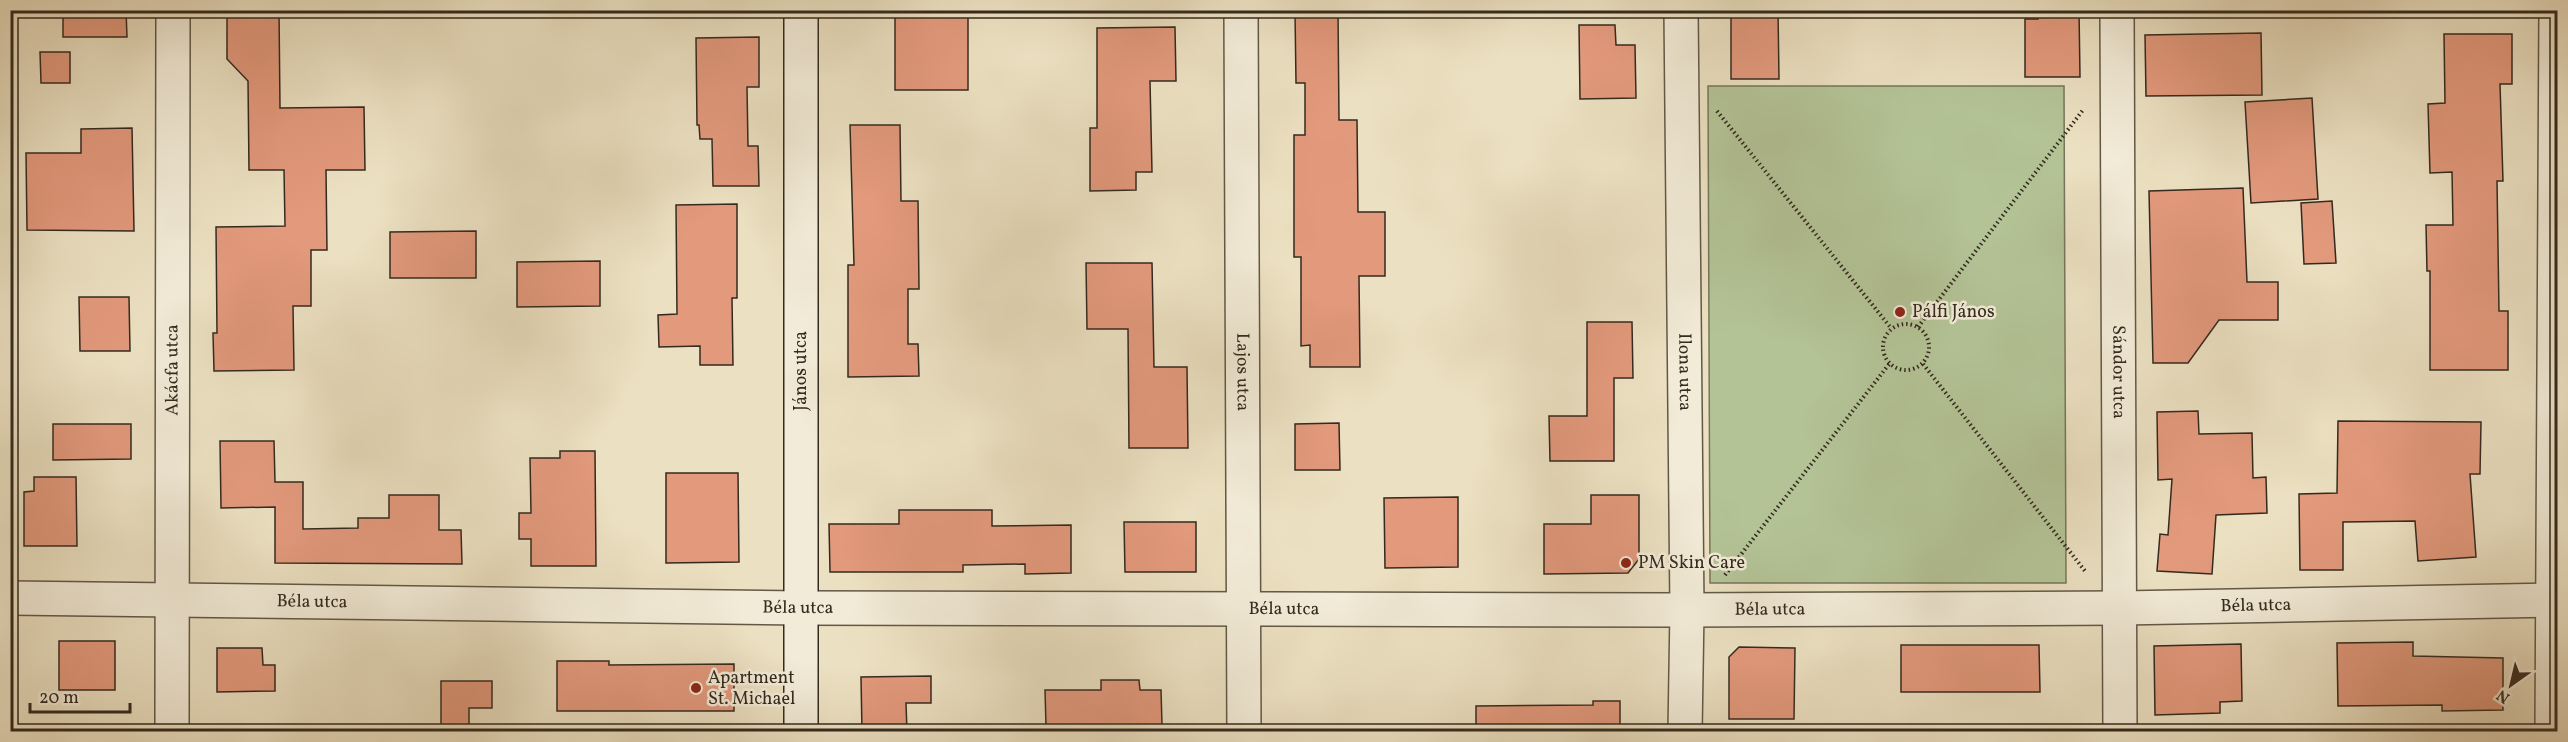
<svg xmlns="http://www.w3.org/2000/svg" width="2568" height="742" font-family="Vollkorn,serif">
  <rect width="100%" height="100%" fill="#ebe0c1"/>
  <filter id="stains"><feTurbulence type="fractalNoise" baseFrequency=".00333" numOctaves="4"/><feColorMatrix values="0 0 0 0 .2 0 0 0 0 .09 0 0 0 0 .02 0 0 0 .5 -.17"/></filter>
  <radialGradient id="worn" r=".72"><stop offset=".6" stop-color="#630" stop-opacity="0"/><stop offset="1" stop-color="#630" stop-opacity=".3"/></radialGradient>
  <path fill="#b3c396" stroke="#74765a" stroke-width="1.5" d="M 1708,86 L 2064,86 L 2066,583 L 1710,583 Z"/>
  <path fill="#e2997c" stroke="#342a1f" stroke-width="1.5" d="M 63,10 L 126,10 L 127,37 L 63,37 Z
    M 247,10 L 279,10 L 280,108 L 364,107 L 365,170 L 326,170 L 327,250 L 311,250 L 311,306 L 293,306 L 294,370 L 214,371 L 213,333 L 217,333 L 216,227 L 285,226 L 284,170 L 249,170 L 248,81 L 227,59 L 227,17 L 247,17 Z
    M 895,10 L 968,10 L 968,90 L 895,90 Z
    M 1731,10 L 1778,10 L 1779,79 L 1731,79 Z
    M 2038,10 L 2079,10 L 2080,77 L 2025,77 L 2025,19 L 2038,19 Z
    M 1295,11 L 1338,11 L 1339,120 L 1357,120 L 1358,212 L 1385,212 L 1385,276 L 1359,276 L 1360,367 L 1310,367 L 1310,345 L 1301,346 L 1301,257 L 1294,257 L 1294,135 L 1305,135 L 1305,83 L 1296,83 Z
    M 1579,25 L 1615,25 L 1616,45 L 1635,45 L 1636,98 L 1580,99 Z
    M 1175,27 L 1176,81 L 1150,81 L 1152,172 L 1136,172 L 1136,190 L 1090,191 L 1090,128 L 1097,128 L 1097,28 Z
    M 2261,33 L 2262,95 L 2146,96 L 2145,35 Z
    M 2444,34 L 2512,34 L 2512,84 L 2500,84 L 2503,181 L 2497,181 L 2499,311 L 2508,311 L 2508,370 L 2430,370 L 2430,271 L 2427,271 L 2426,225 L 2453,225 L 2452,172 L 2430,173 L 2428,104 L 2445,103 Z
    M 759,37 L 759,87 L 747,87 L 748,146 L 758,146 L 759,186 L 713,186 L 712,139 L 700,139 L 699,125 L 697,125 L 696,38 Z
    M 40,52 L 70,52 L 70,83 L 41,83 Z
    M 2312,98 L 2318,199 L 2251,203 L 2245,102 Z
    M 850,125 L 900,125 L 901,201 L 918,201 L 919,289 L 908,289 L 908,344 L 918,344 L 919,376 L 848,377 L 848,265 L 854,265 Z
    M 132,128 L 134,231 L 27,230 L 26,153 L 81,153 L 81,129 Z
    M 2243,188 L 2247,282 L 2278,282 L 2278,320 L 2219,320 L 2188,363 L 2153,363 L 2149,191 Z
    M 2332,201 L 2336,263 L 2304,264 L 2301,203 Z
    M 737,204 L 737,298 L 732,298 L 733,365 L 700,365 L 700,346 L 659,347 L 658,315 L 677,314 L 676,205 Z
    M 476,231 L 476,278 L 390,278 L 390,232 Z
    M 600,261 L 600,306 L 517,307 L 517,262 Z
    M 1086,263 L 1152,263 L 1154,367 L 1187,367 L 1188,448 L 1129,448 L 1128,329 L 1087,329 Z
    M 79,297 L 129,297 L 130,351 L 80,351 Z
    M 1587,322 L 1632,322 L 1633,378 L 1614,378 L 1614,461 L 1550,461 L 1549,416 L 1587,416 Z
    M 2198,411 L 2199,434 L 2252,433 L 2253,478 L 2266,477 L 2267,513 L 2216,515 L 2212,574 L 2157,571 L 2160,534 L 2168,535 L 2172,479 L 2158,480 L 2157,412 Z
    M 2338,421 L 2481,422 L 2480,474 L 2470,474 L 2476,557 L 2418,561 L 2415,521 L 2343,522 L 2343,570 L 2300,570 L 2299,494 L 2337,493 Z
    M 1339,423 L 1340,470 L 1295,470 L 1295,424 Z
    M 53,424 L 131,424 L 131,459 L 53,460 Z
    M 220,441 L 274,441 L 275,482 L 303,482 L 303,529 L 358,528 L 358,518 L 389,518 L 389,495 L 439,495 L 439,530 L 461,530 L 462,564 L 275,563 L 275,507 L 221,508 Z
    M 560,451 L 595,451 L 596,566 L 531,566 L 531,539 L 519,539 L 519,513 L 531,513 L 530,458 L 560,458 Z
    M 666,473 L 738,473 L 739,562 L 666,563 Z
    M 34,477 L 76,477 L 77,546 L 24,546 L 24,492 L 34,491 Z
    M 1591,495 L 1639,495 L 1639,559 L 1628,573 L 1544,574 L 1544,524 L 1591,524 Z
    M 1458,497 L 1458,567 L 1385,568 L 1384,498 Z
    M 899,510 L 992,510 L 992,526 L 1071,525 L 1071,573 L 1025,574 L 1025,564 L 963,565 L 963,572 L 830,572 L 829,524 L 899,524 Z
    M 1124,522 L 1196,522 L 1196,572 L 1125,572 Z
    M 59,641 L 115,641 L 115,690 L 59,690 Z
    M 2413,642 L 2413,656 L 2503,658 L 2503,710 L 2442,711 L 2442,705 L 2338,706 L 2337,643 Z
    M 2241,644 L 2242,701 L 2220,702 L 2220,713 L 2155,715 L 2154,646 Z
    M 1901,645 L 2039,645 L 2040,692 L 1901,692 Z
    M 1739,647 L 1795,648 L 1794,719 L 1729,719 L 1729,657 Z
    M 217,648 L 262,648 L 263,665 L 275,665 L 275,691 L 217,692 Z
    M 557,661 L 609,661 L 609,665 L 734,664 L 734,711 L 557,711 Z
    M 931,676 L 931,703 L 906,703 L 907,732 L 862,732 L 861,677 Z
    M 1101,680 L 1139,680 L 1140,690 L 1161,690 L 1162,725 L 1140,725 L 1140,732 L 1101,732 L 1101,725 L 1046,726 L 1045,690 L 1101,690 Z
    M 441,681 L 492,681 L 492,708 L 469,708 L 469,732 L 441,732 Z
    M 1593,701 L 1620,701 L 1620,732 L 1476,732 L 1476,706 L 1593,705 Z"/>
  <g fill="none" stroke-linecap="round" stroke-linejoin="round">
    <g stroke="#625848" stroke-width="36">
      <g id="street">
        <path id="s1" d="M 1241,10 L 1244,732"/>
        <path id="s2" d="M 1681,10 L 1687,610 L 1685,732"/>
        <path id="s3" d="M 2117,10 L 2120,732"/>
        <path id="s4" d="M 10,598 L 801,608 L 1687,610 L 2121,608 L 2558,600"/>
        <path id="s5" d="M 172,732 L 173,10"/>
        <path d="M 2552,732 L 2556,10"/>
      </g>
    </g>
    <g stroke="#342a1f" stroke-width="36">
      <path id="secondary" d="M 801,10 L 801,732"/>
    </g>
    <path stroke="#342a1f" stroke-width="4" stroke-dasharray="1.5 3" stroke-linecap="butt" d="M 1717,111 L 1891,328
      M1883 347a23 23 0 1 1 46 0a23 23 0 1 1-46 0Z
      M 1918,327 L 2083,110
      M 1923,364 L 2085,571
      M 1725,575 L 1890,363"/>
    <use href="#street" stroke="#f2ebd7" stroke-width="33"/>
    <use href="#secondary" stroke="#f2ebd7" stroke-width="33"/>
  </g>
  <g fill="#8f2418" stroke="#f2ebd7" stroke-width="2">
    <circle cx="1900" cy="312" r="6"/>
    <circle cx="1626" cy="563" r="6"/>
    <circle cx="696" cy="688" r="6"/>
  </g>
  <g text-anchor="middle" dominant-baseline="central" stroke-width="5" stroke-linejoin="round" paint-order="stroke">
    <g font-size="18" fill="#342a1f" stroke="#f2ebd7" text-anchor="start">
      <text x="1912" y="312">Pálfi János</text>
      <text x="1638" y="563">PM Skin Care</text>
      <text x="708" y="678">Apartment<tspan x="708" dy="21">St. Michael</tspan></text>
    </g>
    <g font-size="18" fill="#342a1f" stroke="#f2ebd7">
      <text stroke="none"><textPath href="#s5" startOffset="362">Akácfa utca</textPath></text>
      <text transform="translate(801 371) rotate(-90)">János utca</text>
      <text stroke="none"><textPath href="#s1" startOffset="362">Lajos utca</textPath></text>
      <text stroke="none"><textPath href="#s2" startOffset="362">Ilona utca</textPath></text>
      <text stroke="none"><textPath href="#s3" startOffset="362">Sándor utca</textPath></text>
      <text stroke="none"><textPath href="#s4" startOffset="302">Béla utca</textPath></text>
      <text stroke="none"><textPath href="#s4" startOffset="2246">Béla utca</textPath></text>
      <text stroke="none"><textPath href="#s4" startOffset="788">Béla utca</textPath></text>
      <text stroke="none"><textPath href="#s4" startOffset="1274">Béla utca</textPath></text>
      <text stroke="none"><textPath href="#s4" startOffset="1760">Béla utca</textPath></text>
    </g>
  </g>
  <rect width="2568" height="742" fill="none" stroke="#ebe0c1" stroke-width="36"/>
  <rect x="12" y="12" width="2544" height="718" fill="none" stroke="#342a1f" stroke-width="3"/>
  <rect x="18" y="18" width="2532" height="706" fill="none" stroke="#342a1f" stroke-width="1.5"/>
  <g transform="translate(2511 685) rotate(214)" stroke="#f2ebd7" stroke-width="4.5" paint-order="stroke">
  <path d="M0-4.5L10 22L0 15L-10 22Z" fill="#342a1f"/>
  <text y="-9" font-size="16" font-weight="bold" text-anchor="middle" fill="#342a1f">N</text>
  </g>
  <path d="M30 703v9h100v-9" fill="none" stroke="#342a1f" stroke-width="3"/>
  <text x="39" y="703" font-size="18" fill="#342a1f" stroke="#f2ebd7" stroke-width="4.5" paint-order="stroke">20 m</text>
  <rect width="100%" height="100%" filter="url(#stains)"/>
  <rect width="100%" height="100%" fill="url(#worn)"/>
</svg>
